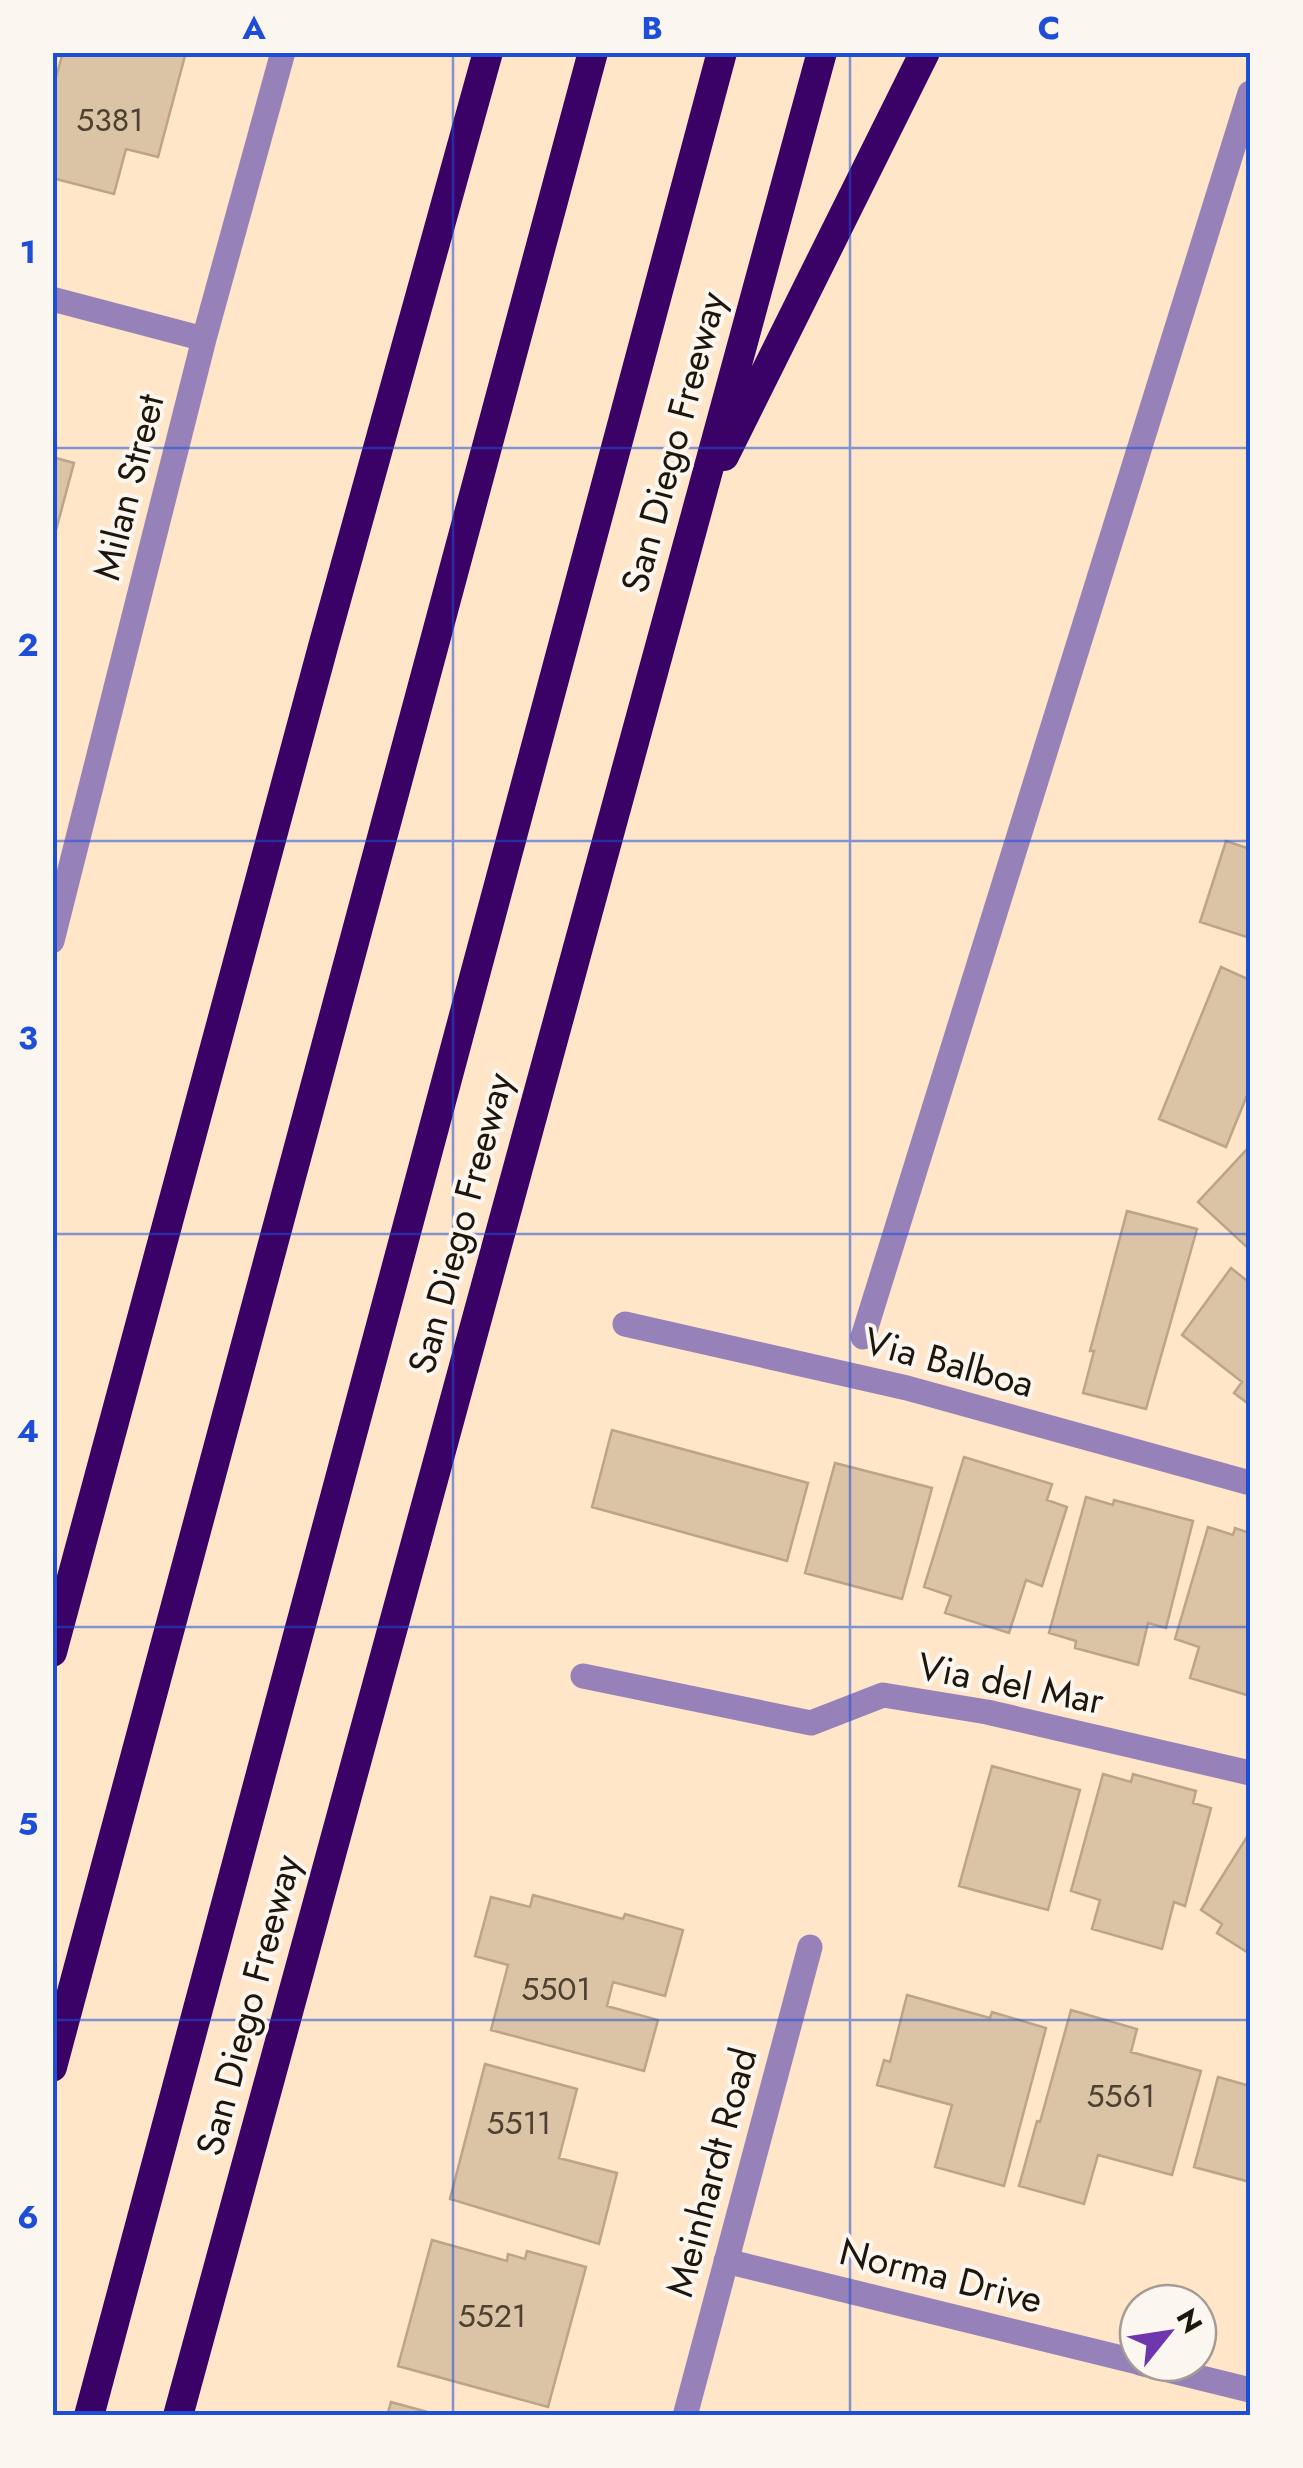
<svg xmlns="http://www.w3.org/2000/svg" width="1303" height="2468" font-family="Jost,sans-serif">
  <rect width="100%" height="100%" fill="#ffe6c8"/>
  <path fill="#dbc3a6" stroke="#bca488" stroke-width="2.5" d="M 63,52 L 186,52 L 158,157 L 126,149 L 114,194 L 52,178 L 52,92 Z
    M 52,457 L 74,463 L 52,545 Z
    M 1226,841 L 1250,849 L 1250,938 L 1200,922 Z
    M 1221,967 L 1250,980 L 1250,1088 L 1226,1147 L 1159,1119 Z
    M 1250,1146 L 1250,1250 L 1198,1202 Z
    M 1127,1211 L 1197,1229 L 1146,1409 L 1083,1393 L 1094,1351 L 1090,1351 Z
    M 1231,1268 L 1250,1283 L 1250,1405 L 1234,1393 L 1242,1382 L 1182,1335 Z
    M 612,1430 L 808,1483 L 787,1561 L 592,1507 Z
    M 964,1457 L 1052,1484 L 1047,1500 L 1067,1507 L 1042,1586 L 1026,1580 L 1009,1633 L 945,1613 L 951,1596 L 924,1587 Z
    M 835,1463 L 932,1488 L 902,1599 L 805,1573 Z
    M 1086,1497 L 1113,1505 L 1114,1500 L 1193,1521 L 1166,1628 L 1148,1623 L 1138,1665 L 1075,1648 L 1076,1641 L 1049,1633 Z
    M 1208,1527 L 1233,1535 L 1235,1528 L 1250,1533 L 1250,1696 L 1190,1678 L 1199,1647 L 1175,1639 Z
    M 992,1766 L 1080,1790 L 1048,1910 L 959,1886 Z
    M 1103,1774 L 1131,1782 L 1133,1774 L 1196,1791 L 1193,1803 L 1211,1808 L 1185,1906 L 1174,1902 L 1162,1949 L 1092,1929 L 1100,1900 L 1071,1891 Z
    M 1250,1832 L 1250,1954 L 1217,1933 L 1222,1924 L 1201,1910 Z
    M 533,1895 L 623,1919 L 625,1914 L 683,1930 L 665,1996 L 613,1982 L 607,2006 L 658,2020 L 644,2071 L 491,2030 L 508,1965 L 475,1956 L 491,1897 L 530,1907 Z
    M 907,1995 L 990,2018 L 992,2012 L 1046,2028 L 1004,2186 L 935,2167 L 952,2105 L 877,2085 L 884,2060 L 890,2062 Z
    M 1071,2010 L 1137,2029 L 1131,2052 L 1201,2071 L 1172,2175 L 1098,2155 L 1084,2204 L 1019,2186 L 1037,2121 L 1040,2122 Z
    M 485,2064 L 577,2089 L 559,2158 L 617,2173 L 599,2244 L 450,2199 Z
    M 1218,2077 L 1250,2086 L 1250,2182 L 1194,2167 Z
    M 432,2240 L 507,2261 L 508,2254 L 525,2259 L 527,2251 L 586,2267 L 548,2407 L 398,2366 Z
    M 391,2402 L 442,2416 L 387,2416 Z"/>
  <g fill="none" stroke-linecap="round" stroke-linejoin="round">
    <path stroke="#9682b9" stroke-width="25" d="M 52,299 L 204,339
      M 52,941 L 204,339 L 283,52
      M 625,1324 L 907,1388 L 1250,1483
      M 863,1337 L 1250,93
      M 583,1676 L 811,1723 L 883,1695 L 987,1712 L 1250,1773
      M 726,2261 L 1138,2362
      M 1140,2363 L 1250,2390
      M 685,2416 L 810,1947"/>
    <path stroke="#3a0267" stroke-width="30" d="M 724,456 L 925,52
      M 52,1652 L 324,643 L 488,52
      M 52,2067 L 593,52
      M 89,2416 L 722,52
      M 178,2416 L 822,52"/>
  </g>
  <path fill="none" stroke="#1d4ed8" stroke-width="2.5" stroke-opacity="0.55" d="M 453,52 L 453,2416M 850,52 L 850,2416M 52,448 L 1250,448M 52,841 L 1250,841M 52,1234 L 1250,1234M 52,1627 L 1250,1627M 52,2020 L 1250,2020"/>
  <g text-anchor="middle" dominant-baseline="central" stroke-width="8" stroke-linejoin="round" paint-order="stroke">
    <g font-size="32" fill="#4e4132">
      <text x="110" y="120">5381</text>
      <text x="556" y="1989">5501</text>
      <text x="1121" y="2096">5561</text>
      <text x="519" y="2123">5511</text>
      <text x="492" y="2316">5521</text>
    </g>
    <g font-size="38" fill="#1f160b" stroke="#fcf6f1">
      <text transform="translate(673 442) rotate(-75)">San Diego Freeway</text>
      <text transform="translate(128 487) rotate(-76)">Milan Street</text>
      <text transform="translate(460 1223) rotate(-75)">San Diego Freeway</text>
      <text transform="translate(949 1362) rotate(15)">Via Balboa</text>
      <text transform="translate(1011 1683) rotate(11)">Via del Mar</text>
      <text transform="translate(248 2005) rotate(-75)">San Diego Freeway</text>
      <text transform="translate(711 2172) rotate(-75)">Meinhardt Road</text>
      <text transform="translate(941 2275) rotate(14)">Norma Drive</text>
    </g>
  </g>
  <rect width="1303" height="2468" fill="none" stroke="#fcf6f1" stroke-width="110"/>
  <g transform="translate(1168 2333) rotate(60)"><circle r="48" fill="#fcf6f1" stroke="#a49c95" stroke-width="2.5"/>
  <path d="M0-8L18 38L0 25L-18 38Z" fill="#6f37ad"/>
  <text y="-15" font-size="28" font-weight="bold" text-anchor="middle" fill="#1f160b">N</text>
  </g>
  <rect x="55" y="55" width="1193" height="2358" fill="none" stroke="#1d4ed8" stroke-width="4"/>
  <g font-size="32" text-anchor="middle" font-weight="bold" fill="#1d4ed8">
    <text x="254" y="39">A</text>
    <text x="652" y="39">B</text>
    <text x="1049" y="39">C</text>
    <text x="28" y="263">1</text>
    <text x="28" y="656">2</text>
    <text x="28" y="1049">3</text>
    <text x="28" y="1442">4</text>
    <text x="28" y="1835">5</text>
    <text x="28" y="2228">6</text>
  </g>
</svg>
